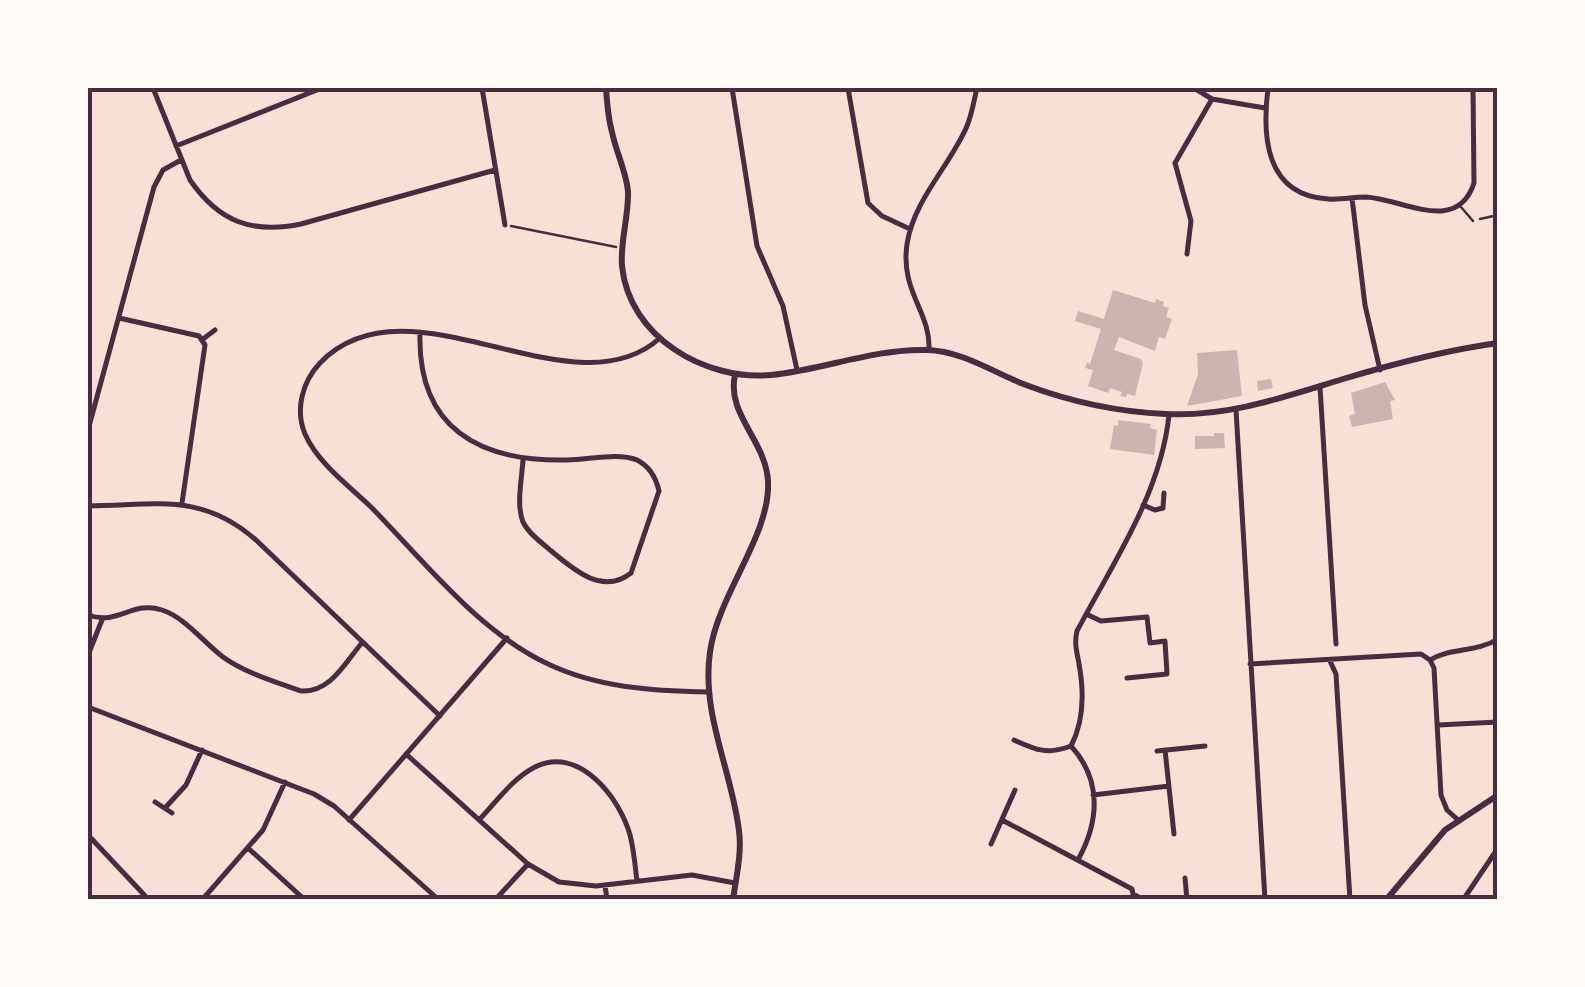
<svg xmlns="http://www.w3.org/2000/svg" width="1585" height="987" font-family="Overpass,sans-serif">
  <rect width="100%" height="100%" fill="#f7e1d7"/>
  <path fill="#ccb4b1" d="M 1113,290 L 1155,303 L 1156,299 L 1164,302 L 1163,306 L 1169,308 L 1166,317 L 1172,319 L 1165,339 L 1159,337 L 1155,351 L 1119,337 L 1114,350 L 1141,359 L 1143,363 L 1135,396 L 1127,394 L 1126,397 L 1120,396 L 1122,392 L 1110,388 L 1108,393 L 1088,386 L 1093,370 L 1085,368 L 1087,362 L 1090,364 L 1101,329 L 1075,321 L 1078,311 L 1104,319 Z
    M 1237,350 L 1242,396 L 1187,406 L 1198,374 L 1197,353 Z
    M 1271,379 L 1273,388 L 1258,391 L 1257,381 Z
    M 1385,382 L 1395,400 L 1390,401 L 1393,419 L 1352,427 L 1349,416 L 1355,414 L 1351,393 Z
    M 1118,420 L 1151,424 L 1150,428 L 1157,430 L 1154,455 L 1110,449 L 1114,425 L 1118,426 Z
    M 1214,433 L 1224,433 L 1225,448 L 1195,449 L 1195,436 L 1214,436 Z"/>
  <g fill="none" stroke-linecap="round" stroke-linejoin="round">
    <path stroke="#4a2c40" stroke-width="2.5" d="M 1480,219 L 1498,215
      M 511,226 L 616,247"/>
    <path stroke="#4a2c40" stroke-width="2.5" d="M 1461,207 L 1473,221"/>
    <path stroke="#4a2c40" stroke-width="5" d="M 153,88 L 190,180 C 219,222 252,234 301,224 L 495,170
      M 482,88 L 505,225
      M 732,88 L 757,246 L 783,306 L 797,370
      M 848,88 L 868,203 L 882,216 L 910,229
      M 1194,88 L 1212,99 L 1265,108
      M 1268,88 C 1262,136 1265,195 1328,199 C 1341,200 1354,197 1366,197 C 1403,199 1457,235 1474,183 L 1473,88
      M 1325,88 L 1349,88
      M 176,146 L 322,88
      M 1352,198 L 1365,305 L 1380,370
      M 1187,254 L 1191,221 L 1175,163 L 1212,99
      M 119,318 L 199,336 L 205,345 L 182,503
      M 420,332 C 417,428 479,462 567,460 C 588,460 618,452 637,460 C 649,466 656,478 659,491 L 631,573 C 602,596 573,569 550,550 C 541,542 528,533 523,522 C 516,505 522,478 523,460
      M 660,338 C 572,417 409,271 320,363 C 302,382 295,410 305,434 C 317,462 349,486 371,507 C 423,560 477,630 546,663 C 597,688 654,691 709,692
      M 203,339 L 215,330
      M 929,350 C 931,312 900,292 907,244 C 914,199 950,166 967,126 C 972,114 974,100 977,88
      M 1320,387 L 1336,644
      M 1236,410 L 1265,900
      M 88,430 L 154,187 L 163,170 L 181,160
      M 1143,505 L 1155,510 L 1163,508 L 1164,493
      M 88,506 C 154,506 200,491 256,540 L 440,716
      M 1086,614 L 1101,621 L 1147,617 L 1150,643 L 1165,641 L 1167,674 L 1127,678
      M 88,615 C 119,626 132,600 162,610 C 186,618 203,642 223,657 C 245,673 276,682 301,691 C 330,693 345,663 361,644
      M 88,655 L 102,620
      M 1430,660 L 1434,668 L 1441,795 L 1447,810 L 1457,819
      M 1330,661 L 1336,674 L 1350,900
      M 1250,664 L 1421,654 L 1430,660 C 1451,647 1476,653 1498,639
      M 88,707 L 314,794 L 334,806 L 439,900
      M 1438,725 L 1498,722
      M 1014,740 C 1036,750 1048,755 1071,746
      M 1071,746 C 1084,721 1084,691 1079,664 C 1077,652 1074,644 1077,631 C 1113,563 1161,493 1169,415
      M 1071,746 C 1102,780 1099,821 1079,858
      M 1165,750 L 1174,834
      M 1157,751 L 1205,746
      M 406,754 L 528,864 L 559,882 L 596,886 L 692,875 L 735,883
      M 1093,795 L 1169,786
      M 155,802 L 172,813
      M 165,808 L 186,785 L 202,750
      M 349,820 L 507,638
      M 479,820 C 496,802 513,778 535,767 C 579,745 620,798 630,835 C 634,850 635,866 637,881
      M 1002,820 L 1132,889 L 1133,894 L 1144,900
      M 88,835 L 149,900
      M 991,844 L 1015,790
      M 248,848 L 305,900
      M 1185,878 L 1187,900
      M 605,885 L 607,900
      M 202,900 L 263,830 L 285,782
      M 495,900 L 528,864
      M 1463,900 L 1498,848"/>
    <path stroke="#4a2c40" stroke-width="6" d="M 606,88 C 607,103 608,118 612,132 C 616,152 626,171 628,191 C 629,216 620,241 622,266 C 629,337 705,381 771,375 C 822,370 877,348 927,350 C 963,351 994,373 1026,385 C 1071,402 1119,412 1166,414 C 1229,417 1284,397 1343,379 C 1393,364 1446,350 1498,343
      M 733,900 C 736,877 742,854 739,831 C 732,771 701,714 710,652 C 718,594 771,535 768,481 C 766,441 726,414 735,375"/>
    <path stroke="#4a2c40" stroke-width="6" d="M 1386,900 L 1445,830 L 1498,795"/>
  </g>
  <rect width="1585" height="987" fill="none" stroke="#fffaf5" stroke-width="180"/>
  <rect x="90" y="90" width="1405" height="807" fill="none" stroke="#4a2c40" stroke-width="4"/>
</svg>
